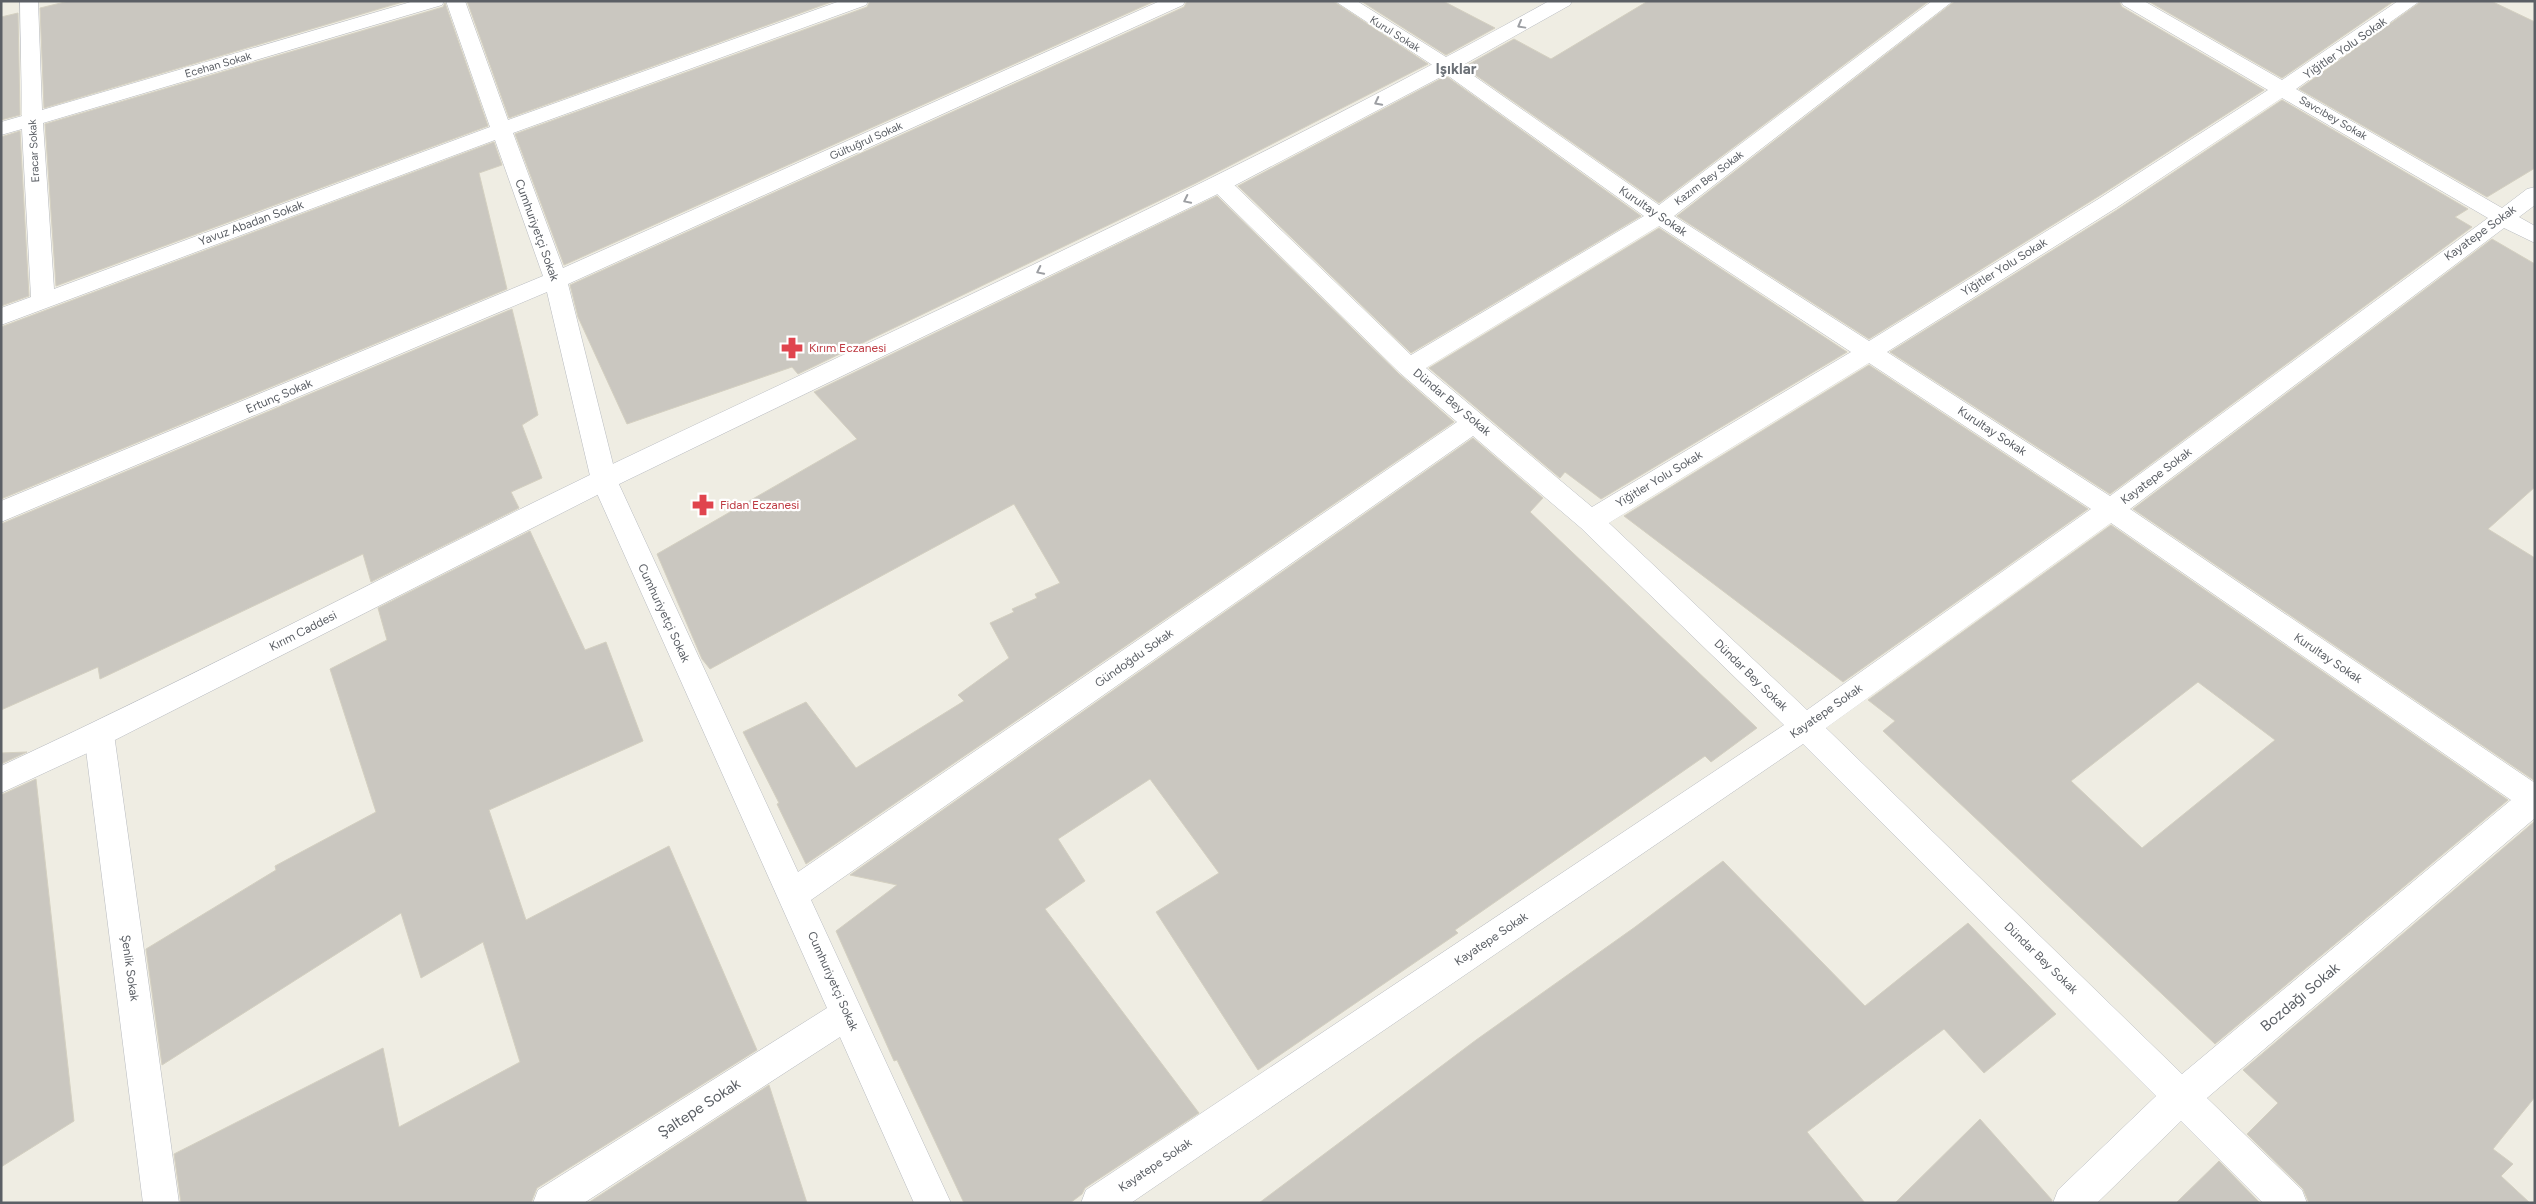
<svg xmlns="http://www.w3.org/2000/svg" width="2536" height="1204" font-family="Figtree,sans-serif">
  <rect width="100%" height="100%" fill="#efede3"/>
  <path fill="#cac7c0" stroke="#d4d0c1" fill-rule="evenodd" d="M 69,1 L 406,1 L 44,108 L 40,8 Z
    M 467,1 L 834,1 L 509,118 Z
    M 870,1 L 1155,1 L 564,265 L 515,134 L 867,7 Z
    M 1187,1 L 1333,1 L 1428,64 L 1196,183 L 798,374 L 792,367 L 627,424 L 578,317 L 570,285 L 1184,7 Z
    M 1361,1 L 1443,1 L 1495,28 L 1446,55 Z
    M 1648,1 L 1929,1 L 1659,203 L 1464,67 L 1514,39 L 1551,59 Z
    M 1955,1 L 2119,1 L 2122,7 L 2264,90 L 2099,196 L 1869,339 L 1677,216 Z
    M 2148,1 L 2394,1 L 2282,78 Z
    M 2422,1 L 2491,1 L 2535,22 L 2535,168 L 2487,197 L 2299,89 Z
    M 445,3 L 488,126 L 56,286 L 45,124 L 443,7 Z
    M 18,13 L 20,115 L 1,120 L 1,17 Z
    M 1446,76 L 1641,216 L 1411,353 L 1238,186 Z
    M 2282,100 L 2468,209 L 2455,217 L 2472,227 L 2110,494 L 1890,352 L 2117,210 Z
    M 20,131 L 29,296 L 1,306 L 1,137 Z
    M 494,142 L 502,165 L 479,173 L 507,289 L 1,499 L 1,327 Z
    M 1217,196 L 1399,374 L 1454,422 L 806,864 L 777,804 L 779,803 L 743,732 L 806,702 L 856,768 L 964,701 L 958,695 L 1009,658 L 990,623 L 1014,612 L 1012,609 L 1037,598 L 1035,594 L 1060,583 L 1014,504 L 710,669 L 702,659 L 657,554 L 857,439 L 814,392 Z
    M 1659,228 L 1847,352 L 1601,499 L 1565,472 L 1560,478 L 1429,368 Z
    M 2492,239 L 2535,264 L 2535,487 L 2488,529 L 2535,558 L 2535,781 L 2133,509 Z
    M 512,309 L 538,415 L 522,425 L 542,478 L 511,492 L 519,508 L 371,582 L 363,554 L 100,679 L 98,667 L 1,710 L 1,524 Z
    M 1869,365 L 2088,509 L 1843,682 L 1624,516 Z
    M 1473,438 L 1543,498 L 1530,512 L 1757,728 L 1711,762 L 1705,756 L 1455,930 L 1458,933 L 1258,1070 L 1156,912 L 1219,873 L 1150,779 L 1058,839 L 1085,881 L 1045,909 L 1199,1113 L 1085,1188 L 1082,1194 L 1070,1203 L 964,1203 L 897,1060 L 894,1061 L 836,931 L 897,885 L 850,875 Z
    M 2111,525 L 2508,800 L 2215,1044 L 1883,731 L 1895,721 L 1868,700 ZM 2198,682 L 2275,740 L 2142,848 L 2071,781 Z
    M 530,531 L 585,650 L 606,642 L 643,741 L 489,810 L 526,920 L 669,846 L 757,1050 L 537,1188 L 531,1203 L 181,1203 L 174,1154 L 383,1048 L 399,1127 L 520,1062 L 483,942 L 421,978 L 401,913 L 162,1065 L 146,949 L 276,870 L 275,866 L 376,812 L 330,669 L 387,640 L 378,608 Z
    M 27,752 L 1,764 L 1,753 Z
    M 36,779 L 74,1121 L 1,1167 L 1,795 Z
    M 2535,821 L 2535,1097 L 2493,1149 L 2513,1164 L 2501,1176 L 2530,1203 L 2309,1203 L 2303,1189 L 2247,1134 L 2278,1103 L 2243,1070 Z
    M 1723,861 L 1865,1006 L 1968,923 L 2056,1014 L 1984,1073 L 1944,1029 L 1807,1132 L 1865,1203 L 1259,1203 L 1476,1040 L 1635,927 Z
    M 769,1085 L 807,1203 L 588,1203 Z
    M 1980,1119 L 2052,1200 L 2051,1203 L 1895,1203 Z
    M 2219,1161 L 2260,1203 L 2176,1203 Z"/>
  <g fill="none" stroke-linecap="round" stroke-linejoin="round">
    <g stroke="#b8bbc0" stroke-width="1">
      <path id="minor" d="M 20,1 L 38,1 L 42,110 L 414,1 L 444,1 L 442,5 L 43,123 L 54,289 L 490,127 L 446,1 L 465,1 L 508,120 L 840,1 L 868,1 L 866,5 L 513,133 L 563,268 L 1160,1 L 1185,1 L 1183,5 L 568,284 L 617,480 L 798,872 L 1457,422 L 1400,373 L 1212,189 L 1209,184 L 1212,179 L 1220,177 L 1228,179 L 1411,355 L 1644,216 L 1440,70 L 1335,1 L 1357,1 L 1454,62 L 1659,205 L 1932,1 L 1953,1 L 1674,216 L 1869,341 L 2100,198 L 2268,90 L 2123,5 L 2121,1 L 2144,1 L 2282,80 L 2398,1 L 2420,1 L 2296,89 L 2502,208 L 2527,189 L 2535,187 L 2535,205 L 2519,217 L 2535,226 L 2535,243 L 2504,228 L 2130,509 L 2535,783 L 2535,818 L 2207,1098 L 2302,1190 L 2307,1203 L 2263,1203 L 2181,1121 L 2097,1203 L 2053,1203 L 2058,1190 L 2156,1096 L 1803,744 L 1131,1203 L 1081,1203 L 1086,1190 L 1784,725 L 1581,528 L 1473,436 L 811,900 L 951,1203 L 914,1203 L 840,1037 L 584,1203 L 533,1203 L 538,1190 L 827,1008 L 591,480 L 547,292 L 1,522 L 1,501 L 543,276 L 495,140 L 1,325 L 1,308 L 31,297 L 22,129 L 1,135 L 1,122 L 22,116 ZM 2282,98 L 2488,218 L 2110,496 L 1887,352 L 2116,208 ZM 1659,226 L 1851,352 L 1592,507 L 1426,368 ZM 1869,363 L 2091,509 L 1807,710 L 1609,523 ZM 2111,523 L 2511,800 L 2182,1074 L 1826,728 Z
        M 99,721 L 109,725 L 114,734 L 179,1203 L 143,1203 L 84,734 L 89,725 Z"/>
    </g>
    <g stroke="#b9bcc2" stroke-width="1">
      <path id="secondary" d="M 1549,1 L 1572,1 L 1570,5 L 1454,70 L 1228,189 L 613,487 L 109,743 L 1,793 L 1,766 C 203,672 400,567 600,470 C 919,318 1240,173 1549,1 Z"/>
    </g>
    <use href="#minor" fill="#fff" fill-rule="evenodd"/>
    <use href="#secondary" fill="#fff" fill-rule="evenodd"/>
  </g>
  <defs><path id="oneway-chevron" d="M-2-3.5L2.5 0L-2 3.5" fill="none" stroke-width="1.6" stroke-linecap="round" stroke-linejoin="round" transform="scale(1.25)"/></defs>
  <g stroke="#9d9fa3">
    <use href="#oneway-chevron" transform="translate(1521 25) rotate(151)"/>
    <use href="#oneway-chevron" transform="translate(1378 102) rotate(153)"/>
    <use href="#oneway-chevron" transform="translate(1187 200) rotate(154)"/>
    <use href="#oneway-chevron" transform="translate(1040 271) rotate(154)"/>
  </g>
  <defs>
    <g id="pharmacy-bare" transform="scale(1.725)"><path d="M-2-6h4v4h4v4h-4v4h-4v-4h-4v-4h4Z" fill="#e0444e" stroke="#fff" stroke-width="2.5" paint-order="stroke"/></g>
  </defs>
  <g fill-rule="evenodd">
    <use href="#pharmacy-bare" x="792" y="348"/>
    <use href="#pharmacy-bare" x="703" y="505"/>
  </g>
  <g text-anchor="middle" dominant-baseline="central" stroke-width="4.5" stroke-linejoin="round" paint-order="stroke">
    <g font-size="11" fill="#5b5f65" stroke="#fff">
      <text transform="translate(1395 34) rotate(32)">Kurul Sokak</text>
      <text transform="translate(218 65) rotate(-16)">Ecehan Sokak</text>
      <text transform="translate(2333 118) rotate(30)">Savcıbey Sokak</text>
      <text transform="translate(866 141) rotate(-24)">Gültuğrul Sokak</text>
      <text transform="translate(34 151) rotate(-93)">Eracar Sokak</text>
      <text transform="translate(1709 178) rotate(-37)">Kazım Bey Sokak</text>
    </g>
    <g font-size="12" fill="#5b5f65" stroke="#fff">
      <text transform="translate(2345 48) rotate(-35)">Yiğitler Yolu Sokak</text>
      <text transform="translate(1653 211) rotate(34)">Kurultay Sokak</text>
      <text transform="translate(251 223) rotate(-20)">Yavuz Abadan Sokak</text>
      <text transform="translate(537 230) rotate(70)">Cumhuriyetçi Sokak</text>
      <text transform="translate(2480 233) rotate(-36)">Kayatepe Sokak</text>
      <text transform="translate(2004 267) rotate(-32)">Yiğitler Yolu Sokak</text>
      <text transform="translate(279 396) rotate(-23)">Ertunç Sokak</text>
      <text transform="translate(1452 402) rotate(40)">Dündar Bey Sokak</text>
      <text transform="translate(1992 431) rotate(33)">Kurultay Sokak</text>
      <text transform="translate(2156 476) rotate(-37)">Kayatepe Sokak</text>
      <text transform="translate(1659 479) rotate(-31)">Yiğitler Yolu Sokak</text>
      <text transform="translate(664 613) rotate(65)">Cumhuriyetçi Sokak</text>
      <text transform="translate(303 631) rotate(-27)">Kırım Caddesi</text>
      <text transform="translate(1134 658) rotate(-35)">Gündoğdu Sokak</text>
      <text transform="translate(2328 658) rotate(34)">Kurultay Sokak</text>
      <text transform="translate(1751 675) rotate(44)">Dündar Bey Sokak</text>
      <text transform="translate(1826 711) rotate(-35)">Kayatepe Sokak</text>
      <text transform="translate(1491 939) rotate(-34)">Kayatepe Sokak</text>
      <text transform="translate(2041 958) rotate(44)">Dündar Bey Sokak</text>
      <text transform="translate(130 968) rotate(82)">Şenlik Sokak</text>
      <text transform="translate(833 981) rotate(66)">Cumhuriyetçi Sokak</text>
      <text transform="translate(1155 1165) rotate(-34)">Kayatepe Sokak</text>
    </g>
    <g font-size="12" fill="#be3a42" stroke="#fff" text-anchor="start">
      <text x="809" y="348">Kırım Eczanesi</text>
      <text x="720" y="505">Fidan Eczanesi</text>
    </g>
    <g font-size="15" font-weight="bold" fill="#6c7177" stroke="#fff">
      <text x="1456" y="69">Işıklar</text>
    </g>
    <g font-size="15" fill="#5b5f65" stroke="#fff">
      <text transform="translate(2300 997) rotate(-40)">Bozdağı Sokak</text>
      <text transform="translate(699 1108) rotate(-33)">Şaltepe Sokak</text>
    </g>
  </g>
  <rect width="2536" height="1204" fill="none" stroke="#5b5f65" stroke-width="5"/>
</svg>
